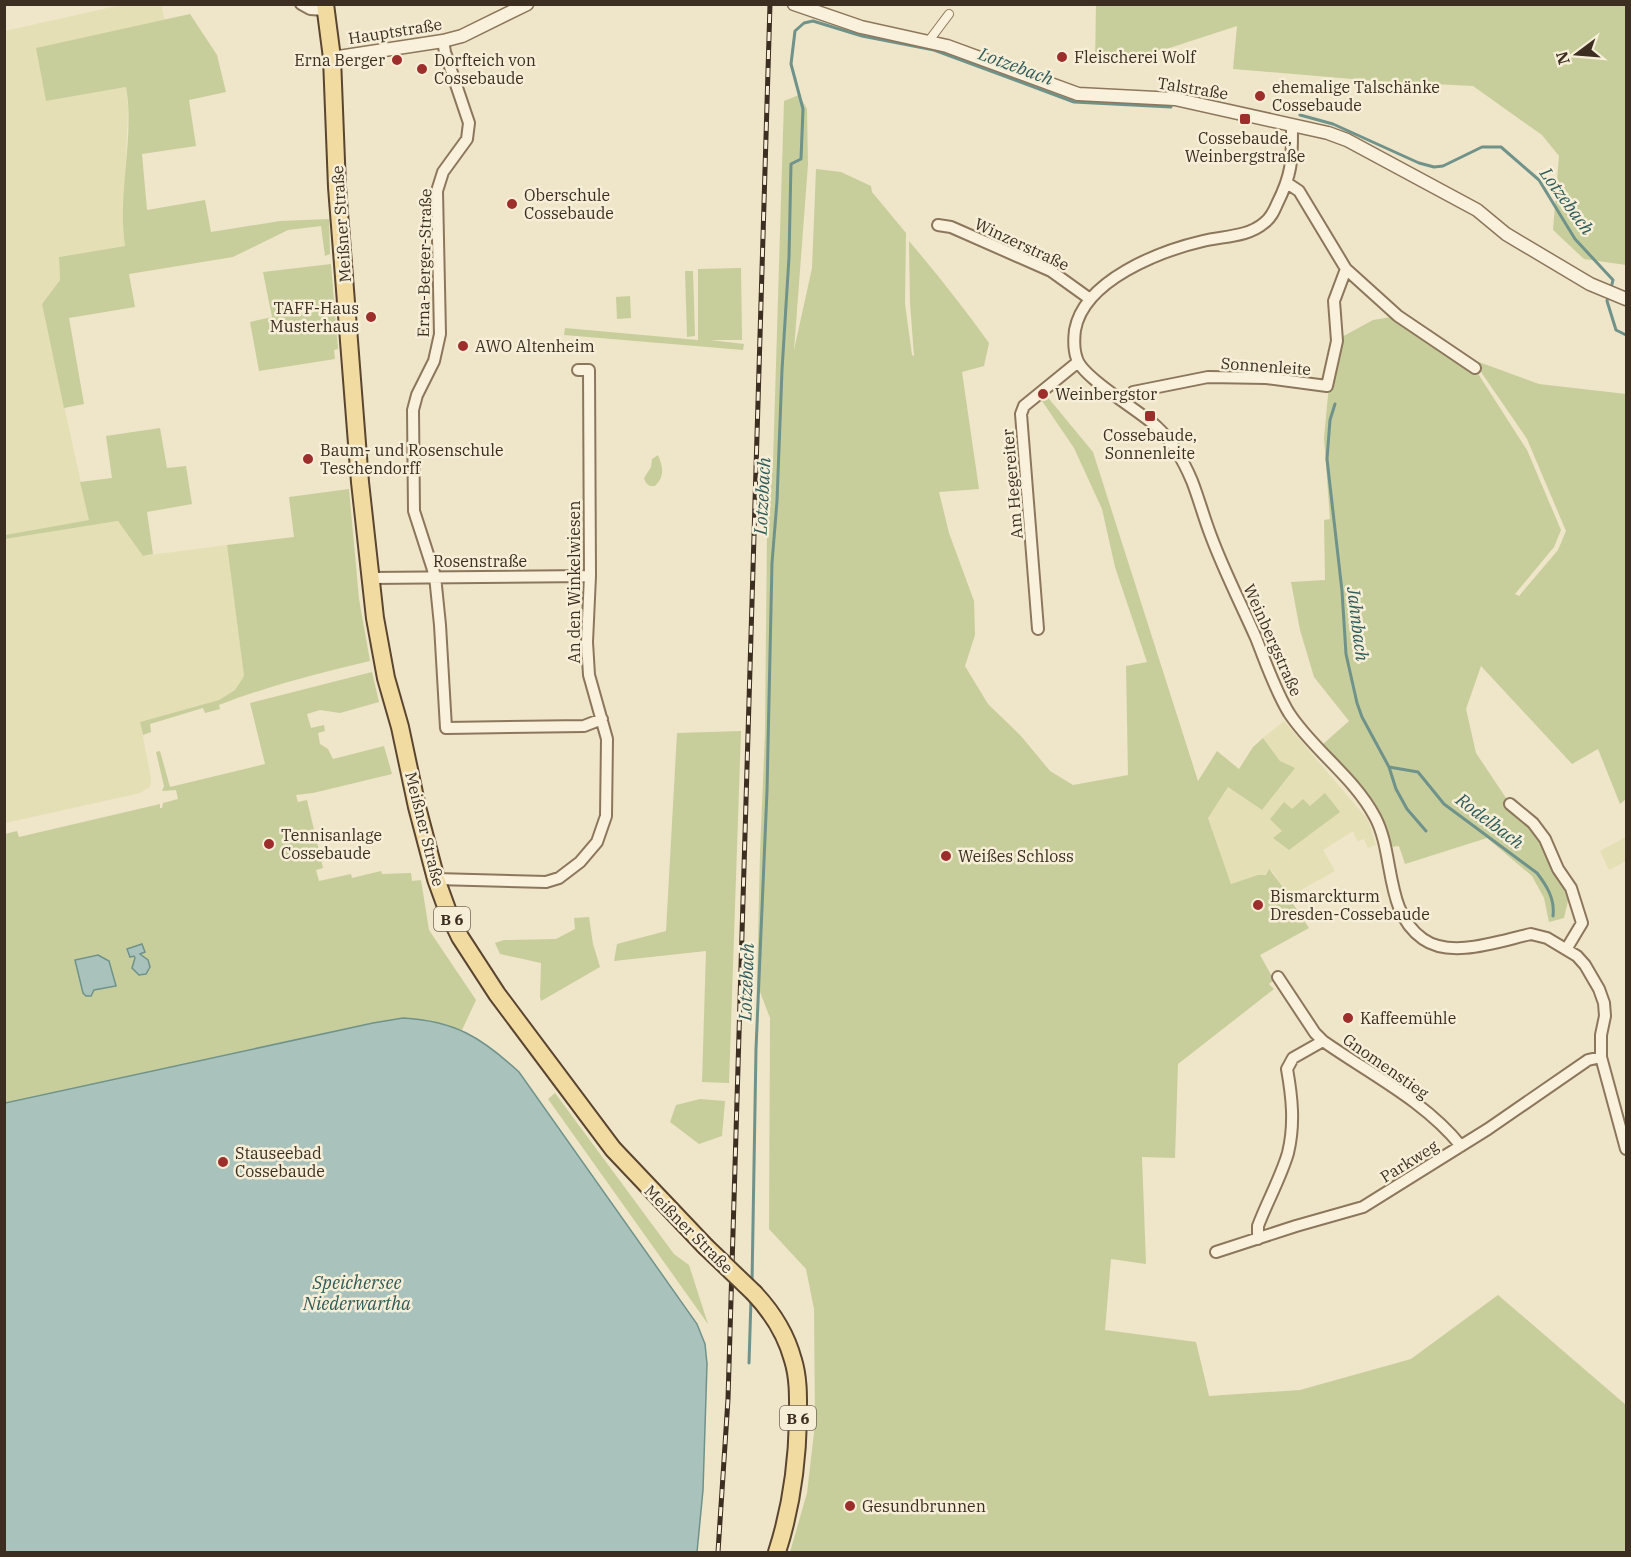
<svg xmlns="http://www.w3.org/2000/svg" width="1631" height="1557" font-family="'IBM Plex Serif',serif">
  <rect width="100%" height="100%" fill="#efe5c8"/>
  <path fill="#e5dfb5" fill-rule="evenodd" d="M 121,5 L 161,5 L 165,20 L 37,49 L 46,101 L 126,87 L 128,108 L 123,232 L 125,246 L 59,257 L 60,280 L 42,304 L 89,520 L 5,535 L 5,31 Z
    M 119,521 L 143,556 L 227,545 L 244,676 L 235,690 L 219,700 L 140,722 L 151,779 L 150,787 L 140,793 L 5,823 L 5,539 Z
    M 1284,721 L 1368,820 L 1376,845 L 1368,848 L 1364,839 L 1357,841 L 1353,831 L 1323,850 L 1335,871 L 1290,896 L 1273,872 L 1231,884 L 1208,818 L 1228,787 L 1262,810 L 1294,769 L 1280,761 L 1263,738 ZM 1310,806 L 1273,839 L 1282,831 L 1271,819 L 1292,810 Z
    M 1626,837 L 1626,861 L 1609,870 L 1600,851 Z"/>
  <path fill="#c7ce9b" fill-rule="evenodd" d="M 1096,5 L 1626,5 L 1626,265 L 1584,259 L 1553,230 L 1559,156 L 1542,135 L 1473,86 L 1376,81 L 1233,69 L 1237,26 L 1151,54 L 1133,54 L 1095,65 Z
    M 190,14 L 217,55 L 226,92 L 189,100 L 196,146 L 142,154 L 147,210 L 205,200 L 211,232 L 280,221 L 329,219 L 330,254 L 325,256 L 321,226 L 288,230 L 233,257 L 129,274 L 135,307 L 69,318 L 84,404 L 64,408 L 42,304 L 60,280 L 59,257 L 125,246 C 117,193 135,137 126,87 L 46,101 L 36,48 Z
    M 799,95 L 807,109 L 808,164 L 794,350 L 812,268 L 816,169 L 841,172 L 871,186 L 872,192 L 906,233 L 905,304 L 912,355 L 914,356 L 910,303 L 909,241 C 937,274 964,308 989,343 L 984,366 L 962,372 L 979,489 L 939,492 L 949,533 L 974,601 L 975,635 L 965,666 L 988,704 L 1021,736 L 1050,771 L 1073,785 L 1128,775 L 1126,666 L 1147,662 L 1115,567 L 1102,509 L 1074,448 L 1040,398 L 1045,394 L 1093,452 L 1198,781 L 1217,751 L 1239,769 L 1253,747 L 1263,738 L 1280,761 L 1295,768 L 1262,810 L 1228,787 L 1208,818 L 1231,884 L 1258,875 L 1266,875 L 1269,869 L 1290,896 L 1289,898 L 1309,928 L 1260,955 L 1274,980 L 1269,984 L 1274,989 L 1178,1064 L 1175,1158 L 1142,1157 L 1146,1264 L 1111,1259 L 1105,1330 L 1196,1342 L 1209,1396 L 1300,1390 L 1411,1359 L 1498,1295 L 1626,1405 L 1626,1552 L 790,1552 L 807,1493 L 815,1424 L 814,1309 L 806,1269 L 769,1229 L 770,1018 L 757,984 L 760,853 L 765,732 L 767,530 L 773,463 L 784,101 Z
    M 331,264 L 338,349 L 334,350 L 335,359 L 259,371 L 250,322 L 272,317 L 263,272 Z
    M 741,268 L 742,340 L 710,340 L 744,344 L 743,350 L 564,335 L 565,328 L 698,340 L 698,269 Z
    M 685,271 L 693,271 L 695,336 L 687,337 Z
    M 630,296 L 631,318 L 617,319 L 616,297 Z
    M 1398,316 L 1475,367 L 1479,362 L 1539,384 L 1626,394 L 1626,799 L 1620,804 L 1598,749 L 1572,764 L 1481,666 L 1466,709 L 1476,753 L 1510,804 L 1533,823 L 1571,888 L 1564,918 L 1549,922 L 1544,898 L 1532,876 L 1487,838 L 1405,864 L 1399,846 L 1390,847 L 1385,826 L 1377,812 L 1322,745 L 1349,721 L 1314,677 L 1300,630 L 1291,582 L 1325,580 L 1324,520 L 1330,519 L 1324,438 L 1328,395 L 1340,338 L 1373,320 ZM 1475,369 L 1479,369 L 1527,439 L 1566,531 L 1558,550 L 1519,596 L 1515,594 L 1554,547 L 1561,530 L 1527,450 Z
    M 160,428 L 167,468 L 186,466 L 192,504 L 147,512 L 153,554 L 143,556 L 118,521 L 5,539 L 5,535 L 89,520 L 80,482 L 112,478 L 106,436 Z
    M 658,455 C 663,467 665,476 655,486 L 650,486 L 646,483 L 644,478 L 651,467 L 652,459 Z
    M 349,489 L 359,599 L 370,661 C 319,673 268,686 219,705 L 220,709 L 205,713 L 203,708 L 150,724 L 151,732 L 143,735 L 140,722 L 219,700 L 235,690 L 244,676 L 227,545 L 294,537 L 289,497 Z
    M 372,672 L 379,702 L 340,713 L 320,710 L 307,714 L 311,728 L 324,725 L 325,731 L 318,733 L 320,744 L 328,749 L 333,759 L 384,746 L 392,774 L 313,793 L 296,795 L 298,802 L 307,800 L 323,868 L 316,870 L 319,881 L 351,874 L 352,878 L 381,871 L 382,874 L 411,873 L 412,881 L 421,880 L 429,930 L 476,1000 L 462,1030 L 439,1023 L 4,1154 L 5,834 L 17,831 L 19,837 L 160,804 L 160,808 L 162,808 L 163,803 L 178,799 L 176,790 L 162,791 L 164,786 L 156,752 L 160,751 L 170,787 L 265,764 L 250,703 Z
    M 741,731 L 729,1083 L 702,1082 L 706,951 L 614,961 L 617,944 L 666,931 L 677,733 Z
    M 1325,793 L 1340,812 L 1289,850 L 1273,838 L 1282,831 L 1270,819 L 1284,802 L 1292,809 L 1303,799 L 1310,806 Z
    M 589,917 L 593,944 L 600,967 L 541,1001 L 540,997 L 541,963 L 500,954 L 495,943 L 504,940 L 556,939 L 575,929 L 574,918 Z
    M 555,1093 L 674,1254 L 689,1265 L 708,1324 L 548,1099 Z
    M 700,1099 L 725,1101 L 722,1136 L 699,1144 L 670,1122 L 676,1105 Z"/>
  <path fill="#a9c3bc" stroke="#6f928a" stroke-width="1.5" d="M 142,944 L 145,952 L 140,954 L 148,960 L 150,967 L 146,974 L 139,975 L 132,968 L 135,958 L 134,956 L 130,957 L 127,949 Z
    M 98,955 L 109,961 L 116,986 L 94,990 L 91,996 L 86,996 L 83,993 L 75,960 Z
    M 403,1018 C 455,1021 481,1037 519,1072 L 697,1324 L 705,1344 L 707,1364 L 703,1490 L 697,1552 L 5,1552 L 5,1103 L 373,1023 Z"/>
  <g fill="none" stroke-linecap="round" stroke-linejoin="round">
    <path stroke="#6f928a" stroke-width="3" d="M 1300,115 L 1333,124 L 1419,163 L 1434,167 L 1443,166 L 1482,147 L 1501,147 L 1539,180 L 1575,239 L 1613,280 L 1611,288
      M 1609,294 L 1607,301 L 1616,330 L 1626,335
      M 1335,404 L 1330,420 L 1327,459 L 1342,591 L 1346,654 L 1357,703 L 1362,717 L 1389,767 L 1396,789 L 1407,809 L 1426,831
      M 1389,767 L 1418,772 L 1444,804 L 1537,873 C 1547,886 1555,899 1553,916
      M 752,1283 L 756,1049 L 767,791 L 772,563 L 777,501 L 782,370 L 789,257 L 791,164 L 801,159 L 803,109 L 791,64 L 795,31 L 804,23 L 813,21 L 862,36 L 934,50 L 1074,102 L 1171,107
      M 749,1363 L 751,1299"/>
    <g stroke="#8c775c" stroke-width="10">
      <path id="pedestrian" d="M 928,42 L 949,14"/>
    </g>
    <g stroke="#8c775c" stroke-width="14">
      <path id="minor" d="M 301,4 L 310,9 L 325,10
        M 443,41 L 445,52 L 469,123 L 467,139 L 443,172 L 437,191 L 440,334 L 434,361 L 417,395 L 413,410 L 414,511 L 435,576 L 440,625 L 446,728 L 584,726 L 602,719
        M 1292,125 C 1292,159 1293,172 1277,204 C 1274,211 1271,218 1264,223 C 1248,237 1223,236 1203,241 C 1160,251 1084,280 1075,330 C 1074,338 1074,351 1077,359 C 1083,378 1140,411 1157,427 C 1172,441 1184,462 1192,481 C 1199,499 1204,518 1211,536 C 1224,571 1241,604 1256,638 C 1266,663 1275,690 1289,713 C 1313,750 1354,777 1375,817 C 1395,854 1384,912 1423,939 C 1451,959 1499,941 1531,934 L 1547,938 L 1577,956 L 1585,965 L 1599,989 L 1604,1003 L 1605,1016 L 1601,1035 L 1601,1057 L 1626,1149
        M 1287,183 L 1299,191 L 1346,269 L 1398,316 L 1475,368
        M 938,225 L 951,227 L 1051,271 L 1090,299
        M 1125,402 L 1133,392 L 1208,377 L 1266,378 L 1327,386 L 1337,341 L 1334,301 L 1346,269
        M 371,578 L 590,576
        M 1038,629 L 1021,414 L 1024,406 L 1078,362
        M 1510,804 L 1533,823 L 1545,839 L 1558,869 L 1571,888 L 1582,923 L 1567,948
        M 436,879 L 546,882 L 559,878 L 580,862 L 597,842 L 606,816 L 607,739 L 589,675 L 587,642 L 590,576 L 589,370 L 578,370
        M 1278,977 L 1315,1033 L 1323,1041 C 1370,1074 1425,1101 1461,1146
        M 1258,1239 L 1258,1226 C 1267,1202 1281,1177 1288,1153 C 1295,1124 1292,1097 1287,1069 L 1293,1058 L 1323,1041
        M 1216,1252 L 1296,1226 L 1363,1207 L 1488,1129 L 1588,1060 L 1601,1057"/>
    </g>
    <g stroke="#8c775c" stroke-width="15">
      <path id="tertiary" d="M 794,4 L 861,27 L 947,46 L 1078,94 L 1175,99 L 1328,133 L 1347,140 L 1477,210 L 1506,234 L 1590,284 L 1626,299
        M 332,58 L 443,41 L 462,36 L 527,4"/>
    </g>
    <g stroke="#5a4530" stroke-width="20">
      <path id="primary" d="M 325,4 L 332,58 L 337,187 L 360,482 L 375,618 L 386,678 L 400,727 L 417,807 L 436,879 L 448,912 L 460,937 L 497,994 L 613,1149 L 705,1246
        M 754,1293 C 772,1312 786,1334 793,1360 C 799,1379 798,1400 798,1420 C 797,1466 791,1509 777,1552"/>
    </g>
    <use href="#pedestrian" stroke="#f9f1db" stroke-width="8"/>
    <use href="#minor" stroke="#f9f1db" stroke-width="10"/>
    <use href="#tertiary" stroke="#f9f1db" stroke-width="12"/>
    <use href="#primary" stroke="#f2dba0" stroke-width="16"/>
    <g stroke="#3c2e20" stroke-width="5">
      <path id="rail" d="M 718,1552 L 728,1399 L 770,4"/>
    </g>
    <use href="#rail" stroke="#f6eed7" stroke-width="3" stroke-dasharray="9" stroke-linecap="butt"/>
    <g stroke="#5a4530" stroke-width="20" stroke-linecap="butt">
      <path id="primary-bridge" d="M 705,1246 L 754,1293"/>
    </g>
    <use href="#primary-bridge" stroke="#f2dba0" stroke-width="16"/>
  </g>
  <g fill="#9c2e2b" stroke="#f6eed7" stroke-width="2">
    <circle cx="1062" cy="57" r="6"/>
    <circle cx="397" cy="60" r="6"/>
    <circle cx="422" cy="69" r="6"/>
    <circle cx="1260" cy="96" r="6"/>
    <rect x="1239" y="113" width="12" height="12" rx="3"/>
    <circle cx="512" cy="204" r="6"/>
    <circle cx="371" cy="317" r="6"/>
    <circle cx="463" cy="346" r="6"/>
    <circle cx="1043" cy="394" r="6"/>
    <rect x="1144" y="410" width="12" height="12" rx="3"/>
    <circle cx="308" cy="459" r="6"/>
    <circle cx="269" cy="844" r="6"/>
    <circle cx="946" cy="856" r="6"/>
    <circle cx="1258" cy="905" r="6"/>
    <circle cx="1348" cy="1018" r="6"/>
    <circle cx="223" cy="1162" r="6"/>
    <circle cx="850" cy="1506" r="6"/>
  </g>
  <g text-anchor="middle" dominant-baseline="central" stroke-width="5" stroke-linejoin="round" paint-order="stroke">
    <g fill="#f6eed7" stroke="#746857" stroke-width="1.5">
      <rect x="434" y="907" width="36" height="24" rx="4.5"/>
      <rect x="780" y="1406" width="36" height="24" rx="4.5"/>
    </g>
    <g font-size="15" font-weight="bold" fill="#3c2e20">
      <text x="452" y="919">B 6</text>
      <text x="798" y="1418">B 6</text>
    </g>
    <g font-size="16" fill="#3c2e20" stroke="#f6eed7">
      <text transform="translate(395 31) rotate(-9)">Hauptstraße</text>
      <text transform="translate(1193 88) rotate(9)">Talstraße</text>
      <text transform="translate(341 224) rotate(-94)">Meißner Straße</text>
      <text transform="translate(1022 244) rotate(25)">Winzerstraße</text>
      <text transform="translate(424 263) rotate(-89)">Erna-Berger-Straße</text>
      <text transform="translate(1266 366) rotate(4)">Sonnenleite</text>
      <text transform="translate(1012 484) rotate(-95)">Am Hegereiter</text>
      <text x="480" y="561">Rosenstraße</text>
      <text transform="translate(574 582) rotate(-90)">An den Winkelwiesen</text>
      <text transform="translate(1273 640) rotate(66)">Weinbergstraße</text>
      <text transform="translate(425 829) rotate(76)">Meißner Straße</text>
      <text transform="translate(1386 1066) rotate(35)">Gnomenstieg</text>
      <text transform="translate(1409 1161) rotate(-32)">Parkweg</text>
      <text transform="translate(689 1229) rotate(45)">Meißner Straße</text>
    </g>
    <g font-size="16" fill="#3c2e20" stroke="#f6eed7" text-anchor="start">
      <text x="1074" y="57">Fleischerei Wolf</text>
      <text x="385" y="60" text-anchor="end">Erna Berger</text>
      <text x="434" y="60">Dorfteich von<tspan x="434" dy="18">Cossebaude</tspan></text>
      <text x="1272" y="87">ehemalige Talschänke<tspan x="1272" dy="18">Cossebaude</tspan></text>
      <text x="1245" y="138" text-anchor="middle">Cossebaude,<tspan x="1245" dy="18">Weinbergstraße</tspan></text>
      <text x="524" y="195">Oberschule<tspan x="524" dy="18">Cossebaude</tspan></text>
      <text x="359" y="308" text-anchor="end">TAFF-Haus<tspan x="359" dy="18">Musterhaus</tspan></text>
      <text x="475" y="346">AWO Altenheim</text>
      <text x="1055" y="394">Weinbergstor</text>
      <text x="1150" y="435" text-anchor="middle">Cossebaude,<tspan x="1150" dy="18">Sonnenleite</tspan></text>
      <text x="320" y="450">Baum- und Rosenschule<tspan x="320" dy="18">Teschendorff</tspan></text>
      <text x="281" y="835">Tennisanlage<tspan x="281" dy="18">Cossebaude</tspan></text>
      <text x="958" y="856">Weißes Schloss</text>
      <text x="1270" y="896">Bismarckturm<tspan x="1270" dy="18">Dresden-Cossebaude</tspan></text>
      <text x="1360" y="1018">Kaffeemühle</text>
      <text x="235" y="1153">Stauseebad<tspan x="235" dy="18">Cossebaude</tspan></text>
      <text x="862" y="1506">Gesundbrunnen</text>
    </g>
    <g font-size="18" font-style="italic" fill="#2f5c5a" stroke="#f6eed7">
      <text transform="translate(1016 66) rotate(20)">Lotzebach</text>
      <text transform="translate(1567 201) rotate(54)">Lotzebach</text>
      <text transform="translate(762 496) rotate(-87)">Lotzebach</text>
      <text transform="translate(1358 624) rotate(83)">Jahnbach</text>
      <text transform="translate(1490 821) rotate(37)">Rodelbach</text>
      <text transform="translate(746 982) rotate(-88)">Lotzebach</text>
      <text x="357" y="1282">Speichersee<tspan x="357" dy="21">Niederwartha</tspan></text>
    </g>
  </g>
  <rect width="1631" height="1557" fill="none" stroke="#3c2e20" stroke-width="12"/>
  <g transform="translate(1577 54) rotate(254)" stroke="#f6eed7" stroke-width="4.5" paint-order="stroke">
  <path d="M0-4.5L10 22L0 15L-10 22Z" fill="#3c2e20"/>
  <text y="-9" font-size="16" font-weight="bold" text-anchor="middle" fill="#3c2e20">N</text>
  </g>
</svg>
